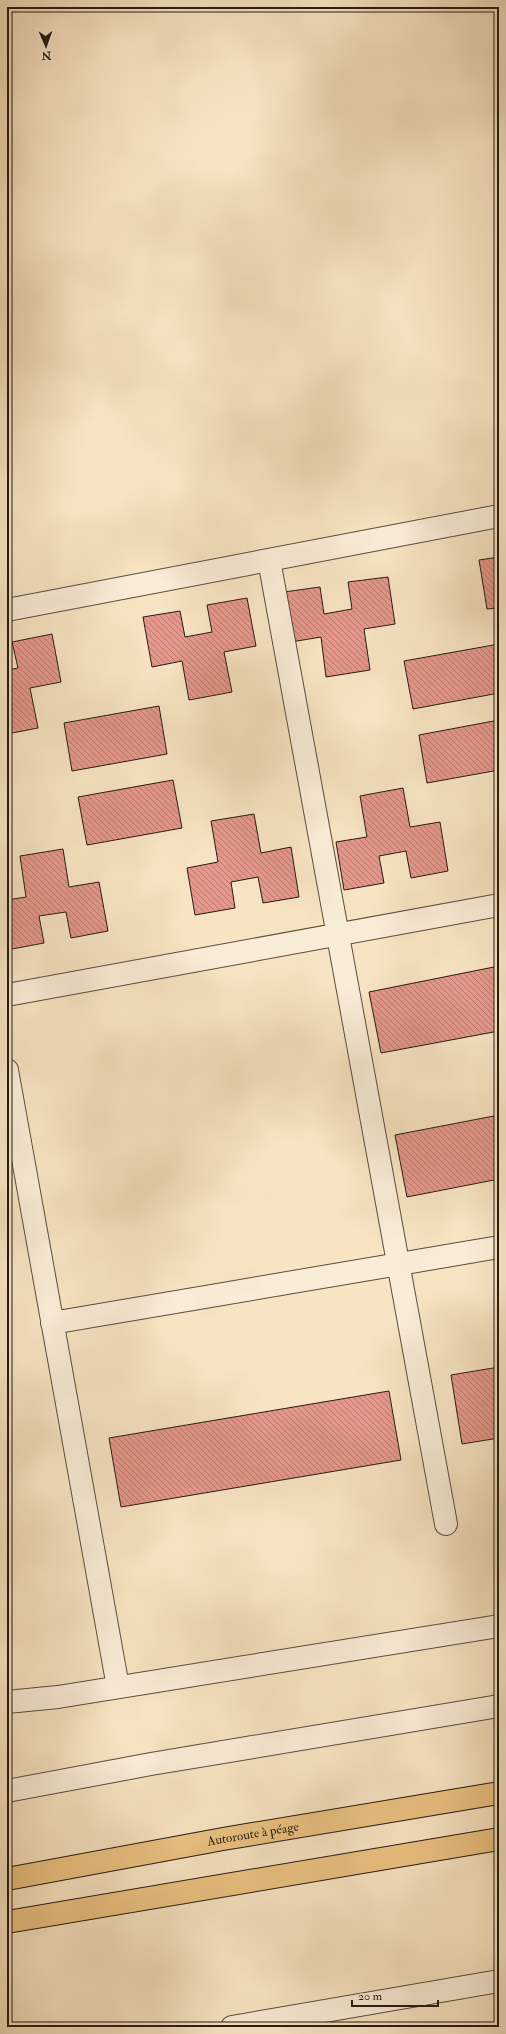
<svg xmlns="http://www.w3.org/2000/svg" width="506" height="2034" font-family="'IM FELL Double Pica',serif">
  <defs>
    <pattern id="building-back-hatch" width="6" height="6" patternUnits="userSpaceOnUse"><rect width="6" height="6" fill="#e7978a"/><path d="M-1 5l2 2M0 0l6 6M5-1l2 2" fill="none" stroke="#bb7a6f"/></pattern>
  </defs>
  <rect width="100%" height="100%" fill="#f8e4c3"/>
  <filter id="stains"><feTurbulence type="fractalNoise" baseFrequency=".005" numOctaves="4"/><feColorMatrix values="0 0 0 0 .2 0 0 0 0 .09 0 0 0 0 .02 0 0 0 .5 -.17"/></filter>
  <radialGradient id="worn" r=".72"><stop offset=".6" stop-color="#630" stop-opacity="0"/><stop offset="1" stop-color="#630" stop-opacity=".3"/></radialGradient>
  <path fill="url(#building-back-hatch)" stroke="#241b12" d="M 499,557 L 499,608 L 487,609 L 479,560 Z
    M 388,577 L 395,624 L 364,629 L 370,670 L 326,677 L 321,637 L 291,642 L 284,592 L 320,587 L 324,614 L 352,609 L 348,582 Z
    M 247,598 L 256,646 L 224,652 L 232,692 L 189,700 L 182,661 L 152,667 L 143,617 L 180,611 L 185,637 L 212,632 L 207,605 Z
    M 52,634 L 61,682 L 30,688 L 38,728 L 7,734 L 7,670 L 18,668 L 12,642 Z
    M 499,644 L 499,693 L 413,709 L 404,661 Z
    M 159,706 L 167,754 L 72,771 L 64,723 Z
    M 499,720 L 499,770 L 427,783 L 419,735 Z
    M 173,780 L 182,828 L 87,845 L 78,797 Z
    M 403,788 L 410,827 L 440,822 L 448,871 L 411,878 L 406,851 L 379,856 L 384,883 L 344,890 L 336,842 L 367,837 L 360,796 Z
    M 254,814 L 261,853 L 291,847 L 299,897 L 263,903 L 258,877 L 231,882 L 235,908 L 195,915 L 187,868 L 218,862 L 211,821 Z
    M 63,849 L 69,887 L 99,882 L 108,931 L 71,938 L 66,912 L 39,916 L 44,943 L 7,950 L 7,900 L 26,897 L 20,856 Z
    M 494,967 L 499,990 L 499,1031 L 381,1053 L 369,992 Z
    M 499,1115 L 499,1179 L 407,1197 L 395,1135 Z
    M 499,1367 L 499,1438 L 462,1444 L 451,1375 Z
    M 389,1391 L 401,1460 L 121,1507 L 109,1438 Z"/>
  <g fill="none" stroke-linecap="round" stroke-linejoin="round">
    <g stroke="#594d3e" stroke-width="24">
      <path id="street" d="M 269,560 L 446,1524
        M 7,610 L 499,516
        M 7,995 L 499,905
        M 7,1070 L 118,1687
        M 52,1323 L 499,1247
        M 7,1702 L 58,1697 L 499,1626
        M 7,1791 L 151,1764 L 499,1706
        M 232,2027 L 499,1981"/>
    </g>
    <g stroke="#241b12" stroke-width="24">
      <g id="highway">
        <path id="s1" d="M 7,1879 L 223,1839 L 499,1793"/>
        <path d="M 7,1922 L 499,1839"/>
      </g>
    </g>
    <use href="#street" stroke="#faedd8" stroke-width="22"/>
    <use href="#highway" stroke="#ecc282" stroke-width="22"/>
  </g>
  <g text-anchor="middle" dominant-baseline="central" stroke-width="3" stroke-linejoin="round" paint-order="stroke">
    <g font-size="13" fill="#241b12" stroke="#faedd8">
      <text stroke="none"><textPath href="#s1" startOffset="250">Autoroute à péage</textPath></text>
    </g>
  </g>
  <rect width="506" height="2034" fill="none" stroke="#f8e4c3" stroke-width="24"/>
  <rect x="8" y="8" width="490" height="2018" fill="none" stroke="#241b12" stroke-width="2"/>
  <rect x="12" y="12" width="482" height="2010" fill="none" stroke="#241b12"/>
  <g transform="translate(46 46) rotate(178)" stroke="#faedd8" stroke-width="3" paint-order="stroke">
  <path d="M0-3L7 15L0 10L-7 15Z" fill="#241b12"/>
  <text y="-6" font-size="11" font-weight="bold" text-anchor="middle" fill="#241b12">N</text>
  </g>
  <path d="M352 2000v6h86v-6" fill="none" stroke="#241b12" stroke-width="2"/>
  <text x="358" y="2000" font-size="12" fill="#241b12" stroke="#faedd8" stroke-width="3" paint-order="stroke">20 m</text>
  <rect width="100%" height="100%" filter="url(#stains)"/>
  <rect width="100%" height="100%" fill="url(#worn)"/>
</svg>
